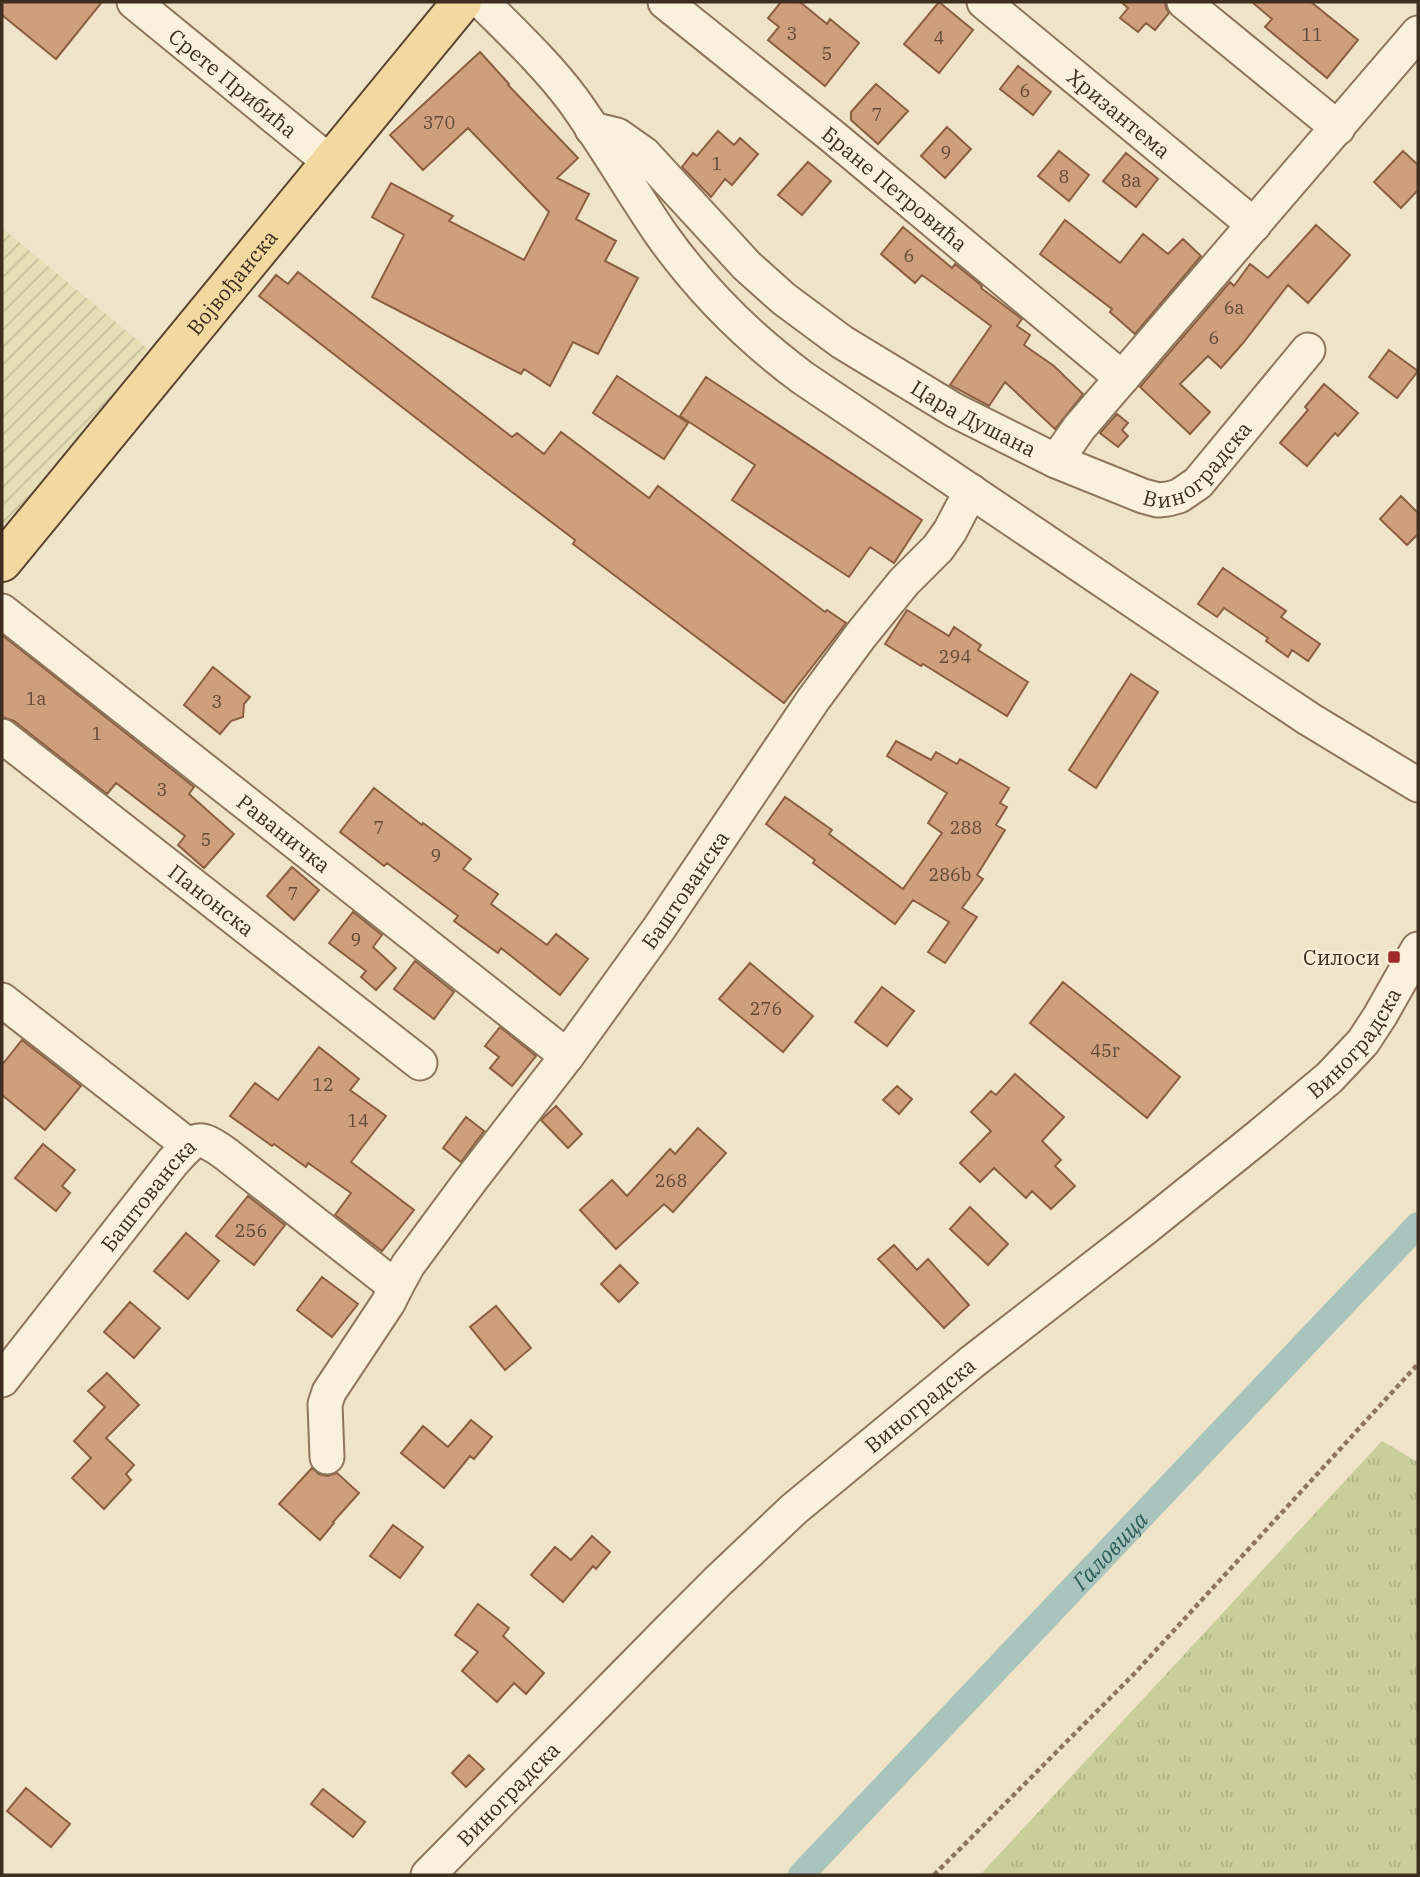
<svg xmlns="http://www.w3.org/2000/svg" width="1420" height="1877" font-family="'IBM Plex Serif',serif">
  <defs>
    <pattern id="farmland-furrows" width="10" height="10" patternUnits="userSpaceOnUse" patternTransform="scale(1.75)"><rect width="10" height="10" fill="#e6deb5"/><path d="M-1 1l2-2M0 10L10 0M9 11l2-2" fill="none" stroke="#c6bf9b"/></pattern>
    <pattern id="grass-tufts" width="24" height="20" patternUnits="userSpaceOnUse" patternTransform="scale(1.75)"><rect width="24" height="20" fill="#c9cf9b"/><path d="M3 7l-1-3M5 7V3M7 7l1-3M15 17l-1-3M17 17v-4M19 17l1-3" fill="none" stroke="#aeb285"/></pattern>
  </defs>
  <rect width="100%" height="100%" fill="#f0e4c8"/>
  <path fill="url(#farmland-furrows)" d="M 2,228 L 148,349 L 8,526 L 2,521 Z"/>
  <path fill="url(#grass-tufts)" d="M 1382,1441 L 1418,1462 L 1418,1875 L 980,1875 Z"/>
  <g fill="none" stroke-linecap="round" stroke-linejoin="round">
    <path stroke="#a9c4bc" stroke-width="26" id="s1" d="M 801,1875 L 1418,1225"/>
  </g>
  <path fill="#cf9f7d" stroke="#8d5f41" stroke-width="2" d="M 2,2 L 102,2 L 56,59 L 2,15 Z
    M 781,2 L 800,2 L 827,24 L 830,19 L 859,43 L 825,86 L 768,40 L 779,27 L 768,18 Z
    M 939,2 L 973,30 L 939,73 L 904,44 Z
    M 1121,2 L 1165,2 L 1166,8 L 1169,13 L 1155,30 L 1146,23 L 1138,32 L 1120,18 L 1128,8 Z
    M 1252,2 L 1311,2 L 1358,40 L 1327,78 L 1265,27 L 1272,19 Z
    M 480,52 L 509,84 L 508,85 L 578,158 L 557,178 L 589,194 L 576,219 L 616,241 L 605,261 L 638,278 L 598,354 L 573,342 L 550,386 L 524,369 L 521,374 L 372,297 L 404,235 L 372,217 L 391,183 L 453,216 L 449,221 L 524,260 L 549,212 L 468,128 L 423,170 L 390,135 Z
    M 1018,66 L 1051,92 L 1033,115 L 1000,89 Z
    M 876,84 L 908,111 L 878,144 L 851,120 L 851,112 Z
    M 947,127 L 971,149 L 945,178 L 921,156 Z
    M 718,131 L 734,145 L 740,138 L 758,154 L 732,185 L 725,179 L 711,197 L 682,167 L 693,153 L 697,156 Z
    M 1059,151 L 1089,175 L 1069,201 L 1038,176 Z
    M 1403,151 L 1418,165 L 1418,190 L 1401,208 L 1374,182 Z
    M 1126,153 L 1158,179 L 1136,207 L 1103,181 Z
    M 808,162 L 831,181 L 802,215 L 778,195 Z
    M 1065,220 L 1120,263 L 1143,234 L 1168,254 L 1183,239 L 1201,256 L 1135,334 L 1110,312 L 1112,309 L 1040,254 Z
    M 1316,225 L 1350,255 L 1308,303 L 1288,285 L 1243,343 L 1221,368 L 1208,356 L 1180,384 L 1210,412 L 1190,434 L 1140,387 L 1230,282 L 1234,286 L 1250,264 L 1268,278 Z
    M 903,227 L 952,268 L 955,264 L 982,286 L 981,288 L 1022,319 L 1017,326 L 1030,335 L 1024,345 L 1054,366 L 1083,394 L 1055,429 L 1005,382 L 989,406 L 950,385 L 991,326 L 922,275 L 915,283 L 881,254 Z
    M 298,272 L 512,437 L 517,433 L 544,454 L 561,432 L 649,498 L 658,486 L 825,612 L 827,610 L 846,623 L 784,703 L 573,544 L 575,540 L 487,473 L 259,296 L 276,275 L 288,284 Z
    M 1389,350 L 1418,371 L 1397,398 L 1369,377 Z
    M 617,376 L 688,423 L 664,459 L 593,413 Z
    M 706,377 L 922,520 L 894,563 L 870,547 L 849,577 L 732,500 L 755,465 L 680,416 Z
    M 1324,384 L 1358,413 L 1338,436 L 1335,433 L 1307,466 L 1280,443 L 1308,410 L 1305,407 Z
    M 1117,414 L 1128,423 L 1122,430 L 1128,436 L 1118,447 L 1100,433 Z
    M 1401,496 L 1418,513 L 1418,534 L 1407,545 L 1380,519 Z
    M 1223,568 L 1286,611 L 1281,617 L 1320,644 L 1308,661 L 1292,650 L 1288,657 L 1266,641 L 1268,638 L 1224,608 L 1217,617 L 1198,604 Z
    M 907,610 L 949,636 L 954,627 L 981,645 L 978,650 L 1028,682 L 1007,716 L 923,664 L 921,666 L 885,644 Z
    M 2,635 L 194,787 L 189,794 L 234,834 L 204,868 L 178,845 L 185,836 L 116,783 L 107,794 L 14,721 L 2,717 Z
    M 213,667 L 250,697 L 244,704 L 243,717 L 231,721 L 220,734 L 184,705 Z
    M 1131,674 L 1158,692 L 1096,788 L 1069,770 Z
    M 896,741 L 931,760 L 936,752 L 957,764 L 960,759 L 1009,788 L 1000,803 L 1007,807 L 996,825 L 1005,830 L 977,875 L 983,879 L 962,908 L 977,917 L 945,963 L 928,952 L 949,922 L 913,900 L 895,924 L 813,863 L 815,860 L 766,824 L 785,797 L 832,830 L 829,834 L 903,889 L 942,833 L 928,823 L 947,793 L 887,756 Z
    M 374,788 L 422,825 L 423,823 L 471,859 L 463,869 L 498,894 L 491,904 L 547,945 L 556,934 L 588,959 L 560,995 L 501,948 L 498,953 L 454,921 L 458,916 L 387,863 L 384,866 L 340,832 Z
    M 292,867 L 319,890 L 294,920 L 267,896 Z
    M 353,912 L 382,935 L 373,947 L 396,968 L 376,990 L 361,977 L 366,971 L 329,943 Z
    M 415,961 L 454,992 L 434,1019 L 394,989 Z
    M 750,963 L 813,1016 L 783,1052 L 719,999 Z
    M 1063,982 L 1180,1077 L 1147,1118 L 1030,1023 Z
    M 882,987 L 914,1011 L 887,1046 L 855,1022 Z
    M 500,1027 L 536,1056 L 512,1086 L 490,1068 L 499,1057 L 485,1046 Z
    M 22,1040 L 81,1086 L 45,1130 L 2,1095 L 2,1065 Z
    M 319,1047 L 359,1079 L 350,1090 L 386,1116 L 351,1162 L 414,1210 L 382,1251 L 335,1215 L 351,1193 L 308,1163 L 306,1167 L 274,1144 L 272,1146 L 230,1116 L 255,1083 L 278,1100 Z
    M 1015,1074 L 1064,1117 L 1042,1141 L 1061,1160 L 1055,1166 L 1075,1186 L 1051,1209 L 1032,1191 L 1026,1198 L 994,1168 L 980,1182 L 960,1163 L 991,1131 L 971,1112 L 991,1091 L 996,1095 Z
    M 897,1086 L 912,1099 L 899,1114 L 883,1100 Z
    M 556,1106 L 582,1134 L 568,1148 L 541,1120 Z
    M 466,1117 L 484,1131 L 461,1162 L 443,1148 Z
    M 698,1128 L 726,1153 L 673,1212 L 664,1204 L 616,1249 L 580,1210 L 612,1180 L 627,1196 L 670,1149 L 675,1154 Z
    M 43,1144 L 75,1170 L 62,1186 L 70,1193 L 56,1211 L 15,1178 Z
    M 248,1196 L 285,1225 L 254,1265 L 216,1236 Z
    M 970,1207 L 1008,1244 L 988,1265 L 950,1229 Z
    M 186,1233 L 219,1261 L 188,1299 L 154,1271 Z
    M 894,1245 L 917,1270 L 928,1259 L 969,1305 L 944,1328 L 878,1259 Z
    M 620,1265 L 638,1283 L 619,1302 L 601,1284 Z
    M 322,1277 L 358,1304 L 332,1337 L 297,1310 Z
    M 130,1302 L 160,1328 L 134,1358 L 104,1332 Z
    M 496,1306 L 531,1348 L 505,1370 L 470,1327 Z
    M 107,1373 L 139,1405 L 106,1438 L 134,1465 L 126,1474 L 131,1480 L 104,1509 L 72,1478 L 91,1458 L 74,1441 L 105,1407 L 88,1391 Z
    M 471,1420 L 492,1437 L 474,1459 L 470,1456 L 444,1488 L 401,1453 L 423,1426 L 448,1447 Z
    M 312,1468 L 319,1474 L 327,1476 L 337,1473 L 359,1493 L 333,1522 L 334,1523 L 320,1540 L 279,1504 Z
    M 393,1525 L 423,1547 L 400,1578 L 370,1556 Z
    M 592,1536 L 610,1552 L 596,1569 L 593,1566 L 563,1602 L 531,1575 L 555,1547 L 571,1560 Z
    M 478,1604 L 509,1628 L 503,1636 L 544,1673 L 526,1694 L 514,1683 L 497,1702 L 462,1671 L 478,1652 L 455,1635 Z
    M 469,1755 L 484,1769 L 466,1787 L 452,1773 Z
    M 26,1788 L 70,1824 L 51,1847 L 7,1811 Z
    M 323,1789 L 365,1822 L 353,1837 L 311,1804 Z"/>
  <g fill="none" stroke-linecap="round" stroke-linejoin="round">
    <g stroke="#8d765c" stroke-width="37">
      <g id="minor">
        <path id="s2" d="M 134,2 L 331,163"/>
        <path d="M 482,2 C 513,33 547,65 573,100 C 604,143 631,190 661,234 C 700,289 749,338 803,378 L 1261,687 L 1309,719 L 1418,785"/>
        <path id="s3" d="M 665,2 L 832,136 L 1122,378"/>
        <path id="s4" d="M 984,2 L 1254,225"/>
        <path d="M 1184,2 L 1338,128"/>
        <path id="s5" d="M 592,129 L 617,135 L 644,154 L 747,266 L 784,299 L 842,342 L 954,410 L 1056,461 L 1143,496 L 1158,500 L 1168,499 L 1179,496 L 1198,483 L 1308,350"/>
        <path d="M 1056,461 L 1079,428 L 1418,33"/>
        <path id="s6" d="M 2,611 L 567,1056"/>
        <path id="s7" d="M 2,736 L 420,1063"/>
        <path d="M 2,1000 L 188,1145"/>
        <path id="s8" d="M 2,1380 L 172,1163 C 195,1138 197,1133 226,1154 L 396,1287"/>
        <path id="s9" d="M 327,1457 L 325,1404 L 329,1392 L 388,1303 L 396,1287 L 408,1265 L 470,1181 L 567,1056 L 660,927 L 813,700 L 861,635 L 904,582 L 938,548 L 950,531 L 971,491"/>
        <path id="s10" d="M 428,1875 L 669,1630 L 718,1581 L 794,1509 L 972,1362 L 1145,1228 L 1257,1138 L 1329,1078 L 1363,1042 L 1380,1016 L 1418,949"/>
      </g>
    </g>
    <g stroke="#5b4430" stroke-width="42">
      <g id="major">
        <path id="s11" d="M 2,562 L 462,2"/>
      </g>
    </g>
    <path stroke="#8d765c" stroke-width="4.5" stroke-dasharray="5 3.5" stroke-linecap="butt" d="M 934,1875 L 1134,1674 L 1418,1364"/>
    <use href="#minor" stroke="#faf1dc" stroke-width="33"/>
    <use href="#major" stroke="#f3d9a0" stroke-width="38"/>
  </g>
  <rect fill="#9e2a2b" stroke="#f7eed8" stroke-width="2.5" x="1387" y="950" width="14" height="14" rx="3.5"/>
  <g text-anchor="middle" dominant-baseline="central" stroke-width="5" stroke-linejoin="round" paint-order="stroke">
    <g font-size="18" fill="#624a37">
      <text x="792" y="33">3</text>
      <text x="1312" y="34">11</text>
      <text x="939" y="37">4</text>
      <text x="827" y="53">5</text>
      <text x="1025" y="90">6</text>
      <text x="877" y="114">7</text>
      <text x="439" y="122">370</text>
      <text x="946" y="152">9</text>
      <text x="717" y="163">1</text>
      <text x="1064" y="176">8</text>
      <text x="1131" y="180">8a</text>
      <text x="909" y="255">6</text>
      <text x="1234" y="307">6a</text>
      <text x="1214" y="337">6</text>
      <text x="955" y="656">294</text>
      <text x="36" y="698">1a</text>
      <text x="217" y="701">3</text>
      <text x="97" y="733">1</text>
      <text x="162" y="789">3</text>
      <text x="379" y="827">7</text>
      <text x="966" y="827">288</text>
      <text x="206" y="839">5</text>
      <text x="436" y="855">9</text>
      <text x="950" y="874">286b</text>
      <text x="293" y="893">7</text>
      <text x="356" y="939">9</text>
      <text x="766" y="1008">276</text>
      <text x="1105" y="1050">45r</text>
      <text x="323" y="1084">12</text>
      <text x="358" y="1120">14</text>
      <text x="671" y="1180">268</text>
      <text x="251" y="1230">256</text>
    </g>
    <g font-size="21" fill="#3d2e20" stroke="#f7eed8">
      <text stroke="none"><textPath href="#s2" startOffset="128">Срете Прибића</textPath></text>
      <text stroke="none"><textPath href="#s4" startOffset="175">Хризантема</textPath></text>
      <text stroke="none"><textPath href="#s3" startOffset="296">Бране Петровића</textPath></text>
      <text stroke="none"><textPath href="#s11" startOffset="362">Војвођанска</textPath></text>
      <text stroke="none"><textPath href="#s5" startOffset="485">Цара Душана</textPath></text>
      <text stroke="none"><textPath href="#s5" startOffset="740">Виноградска</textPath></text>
      <text stroke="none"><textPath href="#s6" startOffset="359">Раваничка</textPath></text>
      <text stroke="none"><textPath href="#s9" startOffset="682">Баштованска</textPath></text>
      <text stroke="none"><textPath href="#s7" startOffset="266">Панонска</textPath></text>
      <text stroke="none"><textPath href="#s10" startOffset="1248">Виноградска</textPath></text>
      <text stroke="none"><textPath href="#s8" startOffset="236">Баштованска</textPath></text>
      <text stroke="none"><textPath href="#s10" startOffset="681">Виноградска</textPath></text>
      <text stroke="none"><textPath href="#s10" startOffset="114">Виноградска</textPath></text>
    </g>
    <g font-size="21" fill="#3d2e20" stroke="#f7eed8" text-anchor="end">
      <text x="1380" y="957">Силоси</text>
    </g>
    <g font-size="23" font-style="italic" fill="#2f5d5a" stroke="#f7eed8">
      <text stroke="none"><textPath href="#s1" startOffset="448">Галовица</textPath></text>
    </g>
  </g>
  <rect width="1420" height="1877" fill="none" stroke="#3d2e20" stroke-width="7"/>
</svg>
